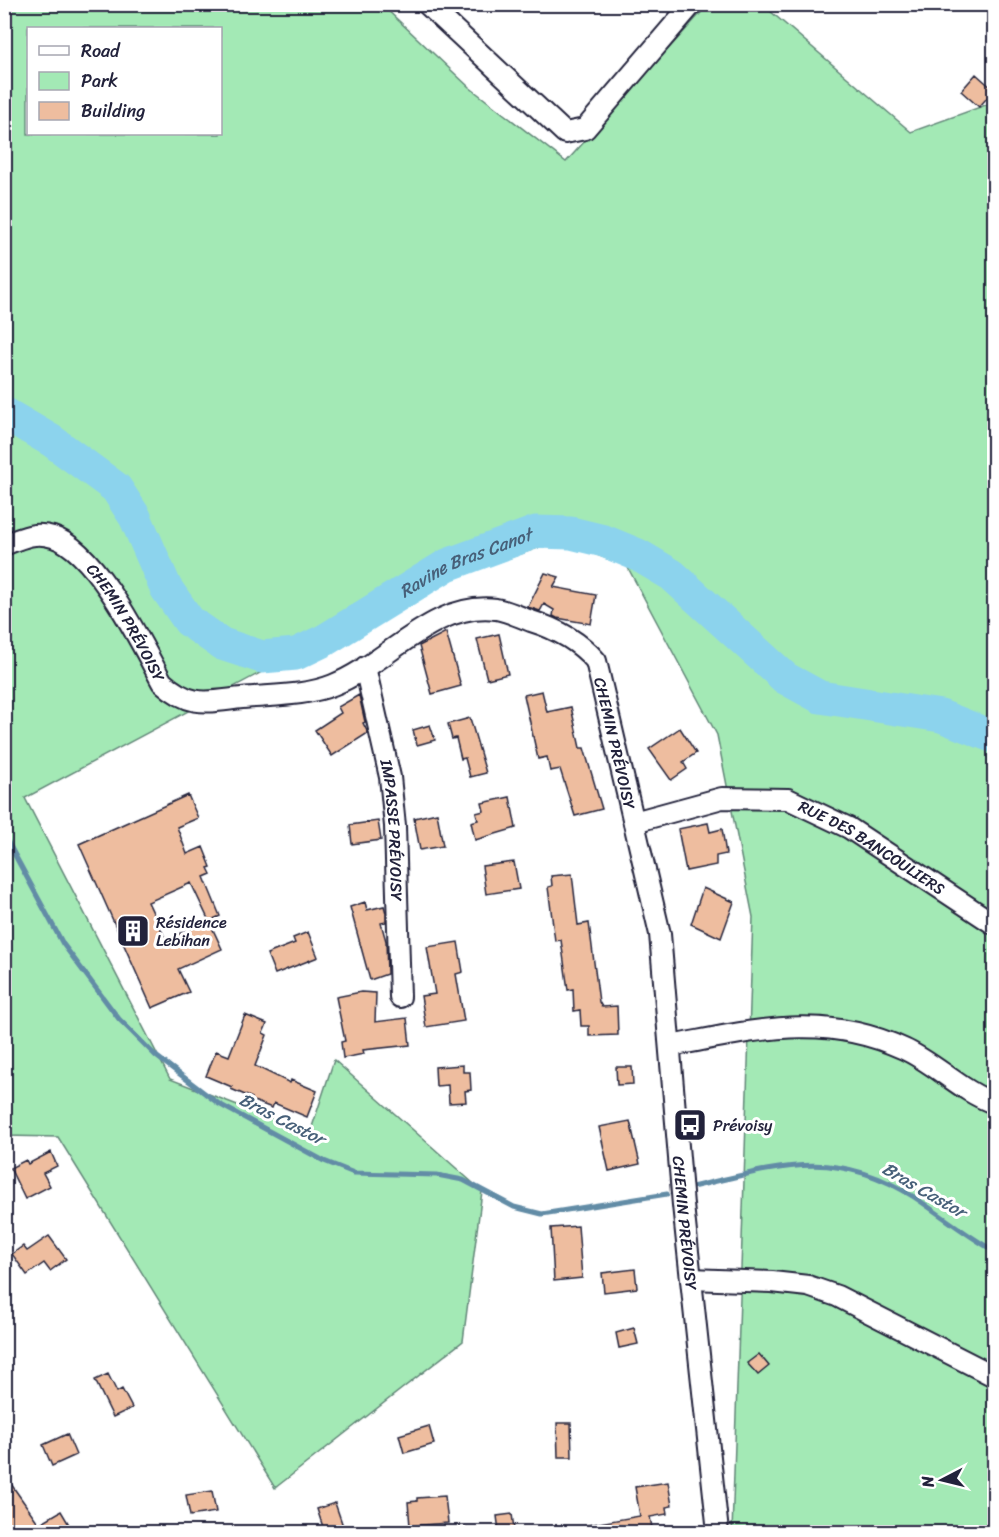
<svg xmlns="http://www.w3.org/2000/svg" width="999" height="1537" font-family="Sriracha,sans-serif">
  <rect width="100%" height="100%" fill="#fff"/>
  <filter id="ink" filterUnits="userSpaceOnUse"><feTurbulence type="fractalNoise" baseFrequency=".0167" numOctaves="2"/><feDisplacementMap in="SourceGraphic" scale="12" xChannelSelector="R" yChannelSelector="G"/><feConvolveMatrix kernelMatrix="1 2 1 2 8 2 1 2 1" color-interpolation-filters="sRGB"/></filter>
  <g filter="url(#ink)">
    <path fill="#a3e9b5" stroke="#628678" stroke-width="1.5" fill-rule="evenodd" d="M 5,5 L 382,5 L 469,87 L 566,162 L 708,5 L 763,5 L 911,132 L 994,102 L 994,1532 L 732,1532 L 753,917 L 717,735 L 627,566 L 558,541 L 410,593 L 25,798 L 170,1079 L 310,1133 L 334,1060 L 482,1191 L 463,1341 L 275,1488 L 58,1137 L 5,1136 ZM 28,28 L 220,28 L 220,134 L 28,134 Z"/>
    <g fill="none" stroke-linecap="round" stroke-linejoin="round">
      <path stroke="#628ca6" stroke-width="5" d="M 4,835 L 63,944 L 119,1019 L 156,1056 L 219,1104 L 324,1161 L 354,1173 L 437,1175 L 463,1180 L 514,1207 L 542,1214 L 667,1194
        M 692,1187 C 777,1167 834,1146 914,1197 C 941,1215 966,1235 994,1251"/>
      <path stroke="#8cd3ed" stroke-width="33" id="s1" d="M 4,413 L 52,441 L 116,488 L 135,517 L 166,588 L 189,621 L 222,644 L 262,657 L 296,654 L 325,640 L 447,565 L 536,532 L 571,533 L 604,541 L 638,555 L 672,575 L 785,678 L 820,697 L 941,716 L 994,737"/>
    </g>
    <path fill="#eebd9f" stroke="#22223b" stroke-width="1.5" d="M 976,74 L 994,90 L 979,107 L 961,91 Z
      M 545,573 L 559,577 L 553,587 L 596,595 L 591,624 L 557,618 L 553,616 L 554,610 L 544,604 L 540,611 L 528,607 Z
      M 446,632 L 461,686 L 432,694 L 419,646 Z
      M 499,634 L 508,674 L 487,679 L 477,639 Z
      M 542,691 L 547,712 L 571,707 L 580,748 L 584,748 L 602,809 L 575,816 L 560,769 L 550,771 L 547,757 L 538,759 L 524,695 Z
      M 359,695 L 365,722 L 363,723 L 368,733 L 332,756 L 315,730 L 341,713 L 338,707 Z
      M 470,718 L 486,773 L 470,777 L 465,758 L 461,759 L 456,738 L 452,739 L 448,724 Z
      M 430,725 L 435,740 L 417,745 L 413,730 Z
      M 680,728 L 696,753 L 683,762 L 687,769 L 671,780 L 649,749 Z
      M 188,795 L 198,818 L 177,827 L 187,854 L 203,847 L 211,867 L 208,868 L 211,874 L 204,877 L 220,916 L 209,921 L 191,883 L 148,902 L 166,940 L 209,921 L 222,949 L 178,969 L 189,992 L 152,1008 L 79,844 Z
      M 510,797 L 516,828 L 475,840 L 471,822 L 478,820 L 476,813 L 484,811 L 482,803 Z
      M 437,813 L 443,846 L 420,850 L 414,818 Z
      M 378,821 L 381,840 L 352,844 L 350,825 Z
      M 708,823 L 710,832 L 722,829 L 726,854 L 716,856 L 716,865 L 686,871 L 678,829 Z
      M 514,862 L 519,889 L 486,894 L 482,866 Z
      M 572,874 L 578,925 L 589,923 L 599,1002 L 602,1007 L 617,1006 L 618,1035 L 589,1036 L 589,1026 L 581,1026 L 580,1010 L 574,1011 L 573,989 L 568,990 L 561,940 L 555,941 L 548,887 L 552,886 L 551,876 Z
      M 703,888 L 734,902 L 721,938 L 691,924 Z
      M 365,902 L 367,910 L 384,906 L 386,913 L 386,922 L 381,923 L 386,941 L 387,974 L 370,980 L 350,907 Z
      M 308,932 L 318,957 L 275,974 L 267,954 L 295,943 L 293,938 Z
      M 458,942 L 463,972 L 456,974 L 464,1021 L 426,1027 L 421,996 L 435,994 L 427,947 Z
      M 361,992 L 376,993 L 375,1022 L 407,1018 L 410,1045 L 363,1050 L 364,1054 L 343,1058 L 341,1042 L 345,1041 L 336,997 Z
      M 245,1015 L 267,1024 L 263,1033 L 267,1035 L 255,1066 L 290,1083 L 291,1080 L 317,1091 L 307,1117 L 274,1103 L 272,1108 L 251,1100 L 252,1098 L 231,1089 L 232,1087 L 206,1076 L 216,1051 L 229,1056 Z
      M 463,1065 L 463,1072 L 470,1072 L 471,1090 L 465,1091 L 466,1102 L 449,1103 L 448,1085 L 436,1086 L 435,1067 Z
      M 616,1067 L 632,1067 L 633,1084 L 617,1085 Z
      M 630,1121 L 640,1164 L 609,1171 L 599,1127 Z
      M 51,1152 L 57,1166 L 43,1173 L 50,1186 L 25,1199 L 10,1168 L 26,1160 L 28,1164 Z
      M 578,1226 L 582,1278 L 554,1281 L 551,1228 Z
      M 49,1236 L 66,1259 L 50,1271 L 44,1263 L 27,1275 L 12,1254 L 23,1246 L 27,1251 Z
      M 635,1269 L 637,1288 L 604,1292 L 602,1273 Z
      M 634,1328 L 638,1344 L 619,1348 L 616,1333 Z
      M 759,1354 L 769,1366 L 758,1375 L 747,1363 Z
      M 108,1374 L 117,1392 L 122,1389 L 132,1408 L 113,1417 L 95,1380 Z
      M 557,1423 L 571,1423 L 572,1457 L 558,1457 Z
      M 429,1426 L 434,1444 L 404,1453 L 399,1435 Z
      M 67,1434 L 76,1455 L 52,1466 L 43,1445 Z
      M 4,1474 L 39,1524 L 61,1511 L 74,1533 L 4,1533 Z
      M 668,1482 L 672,1506 L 666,1507 L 667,1514 L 650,1517 L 653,1533 L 588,1533 L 587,1525 L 640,1516 L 635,1487 Z
      M 212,1491 L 216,1512 L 190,1516 L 186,1495 Z
      M 445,1496 L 448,1523 L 410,1526 L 408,1502 L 417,1501 L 417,1498 Z
      M 335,1503 L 344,1529 L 325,1533 L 317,1509 Z
      M 512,1514 L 514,1529 L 499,1531 L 497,1516 Z"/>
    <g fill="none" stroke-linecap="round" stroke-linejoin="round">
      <g stroke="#22223b" stroke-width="24">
        <g id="minor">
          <path d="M 427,4 L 565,133 L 585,129 L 692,4"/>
          <path id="s2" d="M 4,545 C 21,538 35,531 53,537 C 96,550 141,643 162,682 C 191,708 206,702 242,698 C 271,695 306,696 333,685 C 387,664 433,601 496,609 C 508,611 520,617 531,621 C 557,629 579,641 596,661 L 660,934 L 683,1205 L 718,1532"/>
          <path id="s3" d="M 365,667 L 390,777 L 395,826 L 400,997"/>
          <path id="s4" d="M 634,822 L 722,798 L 788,799 L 849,828 L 994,924"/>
          <path d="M 670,1046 C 753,1031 823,1011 904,1049 C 935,1063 962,1092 994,1103"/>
          <path d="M 691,1279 L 772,1282 L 808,1286 L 837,1296 L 994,1376"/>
        </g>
      </g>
      <use href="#minor" stroke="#fff" stroke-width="20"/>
    </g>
  </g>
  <defs>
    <g id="building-square" transform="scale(1.725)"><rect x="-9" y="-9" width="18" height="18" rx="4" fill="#22223b" stroke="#fff"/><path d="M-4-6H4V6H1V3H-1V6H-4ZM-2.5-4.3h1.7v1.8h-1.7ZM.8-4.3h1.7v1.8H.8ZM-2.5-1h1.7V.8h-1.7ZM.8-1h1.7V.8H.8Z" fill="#fff"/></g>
    <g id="bus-square" transform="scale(1.725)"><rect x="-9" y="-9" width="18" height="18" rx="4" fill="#22223b" stroke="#fff"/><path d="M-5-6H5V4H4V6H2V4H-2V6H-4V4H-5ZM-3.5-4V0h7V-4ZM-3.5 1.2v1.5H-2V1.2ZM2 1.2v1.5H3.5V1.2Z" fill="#fff"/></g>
  </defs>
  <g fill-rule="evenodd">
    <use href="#building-square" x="133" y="931"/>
    <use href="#bus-square" x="690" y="1125"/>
  </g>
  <g text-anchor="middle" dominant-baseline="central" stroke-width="6" stroke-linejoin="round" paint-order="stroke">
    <g font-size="16" fill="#22223b" stroke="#fff">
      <text stroke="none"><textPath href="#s2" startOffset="166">CHEMIN PRÉVOISY</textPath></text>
      <text stroke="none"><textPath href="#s2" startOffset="796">CHEMIN PRÉVOISY</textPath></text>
      <text stroke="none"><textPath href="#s3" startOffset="166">IMPASSE PRÉVOISY</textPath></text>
      <text stroke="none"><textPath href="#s4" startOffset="254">RUE DES BANCOULIERS</textPath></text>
      <text stroke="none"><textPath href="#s2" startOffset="1282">CHEMIN PRÉVOISY</textPath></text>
    </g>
    <g font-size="16" fill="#22223b" stroke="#fff" text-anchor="start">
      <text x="156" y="922">Résidence<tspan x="156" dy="18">Lebihan</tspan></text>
      <text x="713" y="1125">Prévoisy</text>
    </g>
    <g font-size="18" font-style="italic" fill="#476079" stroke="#fff">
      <text stroke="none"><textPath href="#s1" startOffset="597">Ravine Bras Canot</textPath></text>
      <text transform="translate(282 1119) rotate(27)">Bras Castor</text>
      <text transform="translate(924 1190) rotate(30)">Bras Castor</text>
    </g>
  </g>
  <rect width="999" height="1537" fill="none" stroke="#fff" stroke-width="24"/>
  <rect x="12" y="12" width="975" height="1513" fill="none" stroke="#22223b" stroke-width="2" filter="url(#ink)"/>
  <rect x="27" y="27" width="195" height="108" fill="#ffffff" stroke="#a7a7b1" stroke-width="1.5"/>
  <rect x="39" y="46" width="30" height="9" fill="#ffffff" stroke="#a7a7b1" stroke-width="1.5"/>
  <text x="81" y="57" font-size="18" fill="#22223b">Road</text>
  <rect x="39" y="72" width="30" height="18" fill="#a3e9b5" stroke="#a7a7b1" stroke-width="1.5"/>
  <text x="81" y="87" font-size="18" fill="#22223b">Park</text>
  <rect x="39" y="102" width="30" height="18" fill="#eebd9f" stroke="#a7a7b1" stroke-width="1.5"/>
  <text x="81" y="117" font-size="18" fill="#22223b">Building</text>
  <g transform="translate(942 1480) rotate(263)" stroke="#ffffff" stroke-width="4.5" paint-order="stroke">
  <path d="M0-4.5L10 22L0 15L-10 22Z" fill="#22223b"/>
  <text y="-9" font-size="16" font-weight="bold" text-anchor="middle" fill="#22223b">N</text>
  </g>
</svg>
